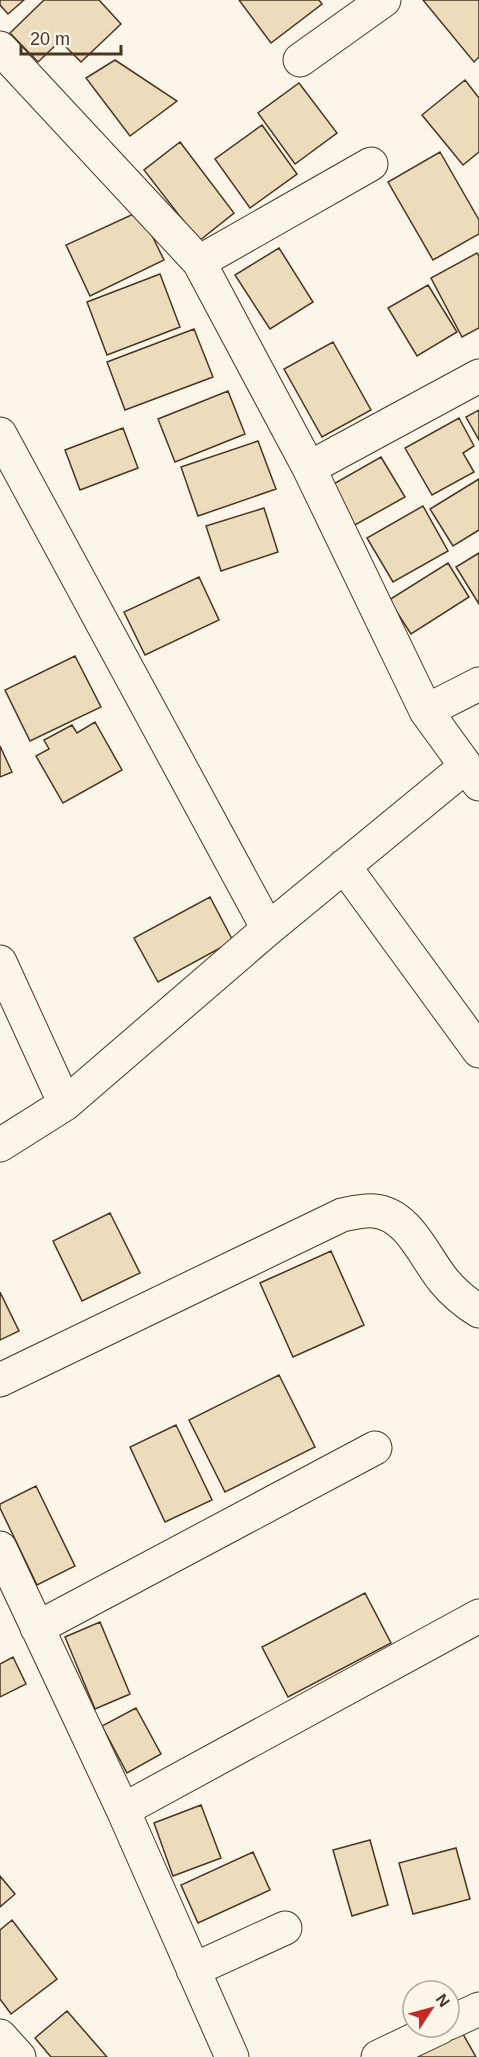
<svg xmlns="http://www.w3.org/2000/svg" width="479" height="2057" font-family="Helvetica,sans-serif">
  <rect width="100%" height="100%" fill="#fbf6e9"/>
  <path fill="#ecdcbc" stroke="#4a3520" stroke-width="1.5" d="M 0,0 L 24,0 L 8,14 L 0,5 Z
    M 44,0 L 99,0 L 121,24 L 81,62 L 60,41 L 38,62 L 10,33 Z
    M 239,0 L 319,0 L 322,4 L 271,43 Z
    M 423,0 L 479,0 L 479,57 L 474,62 Z
    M 115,60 L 177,101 L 130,136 L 86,78 Z
    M 465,80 L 479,98 L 479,152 L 463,165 L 422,115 Z
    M 299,83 L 337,133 L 295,164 L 258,113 Z
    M 262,125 L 297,174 L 250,208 L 215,159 Z
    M 180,142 L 234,213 L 199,241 L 144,170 Z
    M 440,152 L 479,220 L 479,234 L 433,260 L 388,182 Z
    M 140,211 L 164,260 L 90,296 L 66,245 Z
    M 279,248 L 313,302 L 270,329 L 235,275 Z
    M 477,253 L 479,256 L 479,328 L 462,337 L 431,278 Z
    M 160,274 L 180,327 L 107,355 L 87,302 Z
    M 428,285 L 457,332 L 417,356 L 388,308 Z
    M 194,329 L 213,377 L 125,410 L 107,362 Z
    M 333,342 L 371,410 L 322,437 L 284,369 Z
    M 228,391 L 245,434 L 175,462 L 158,419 Z
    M 479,410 L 479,440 L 466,417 Z
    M 459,418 L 474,446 L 463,453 L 474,472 L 432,495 L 405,448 Z
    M 123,428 L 138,468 L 80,490 L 65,450 Z
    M 258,441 L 276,489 L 198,516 L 181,467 Z
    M 381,457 L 405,497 L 353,526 L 330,486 Z
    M 479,479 L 479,530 L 453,546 L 430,509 Z
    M 423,506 L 448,551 L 393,582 L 367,538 Z
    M 264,508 L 278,552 L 221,571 L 206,526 Z
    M 479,553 L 479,604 L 456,567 Z
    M 448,563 L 469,597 L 411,634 L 389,600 Z
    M 199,577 L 219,620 L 145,655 L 124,612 Z
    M 75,656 L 101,707 L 30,741 L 5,690 Z
    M 95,722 L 122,770 L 63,803 L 36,756 L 49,749 L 44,740 L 72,725 L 77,733 Z
    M 0,746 L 12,772 L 0,777 Z
    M 210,897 L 233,941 L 158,982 L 134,938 Z
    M 110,1213 L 140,1273 L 82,1301 L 53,1241 Z
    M 331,1251 L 364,1325 L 293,1357 L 260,1283 Z
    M 0,1292 L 19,1331 L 0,1340 Z
    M 279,1375 L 315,1447 L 225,1492 L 189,1420 Z
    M 176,1425 L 212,1500 L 165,1522 L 130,1447 Z
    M 36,1486 L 75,1566 L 37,1585 L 0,1508 L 0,1504 Z
    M 365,1593 L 391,1643 L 288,1697 L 262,1647 Z
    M 100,1622 L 130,1694 L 95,1709 L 65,1637 Z
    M 13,1657 L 26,1684 L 0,1697 L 0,1664 Z
    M 136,1708 L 161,1754 L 127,1773 L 102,1726 Z
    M 201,1805 L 221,1858 L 173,1876 L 154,1823 Z
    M 370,1840 L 388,1905 L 352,1916 L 333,1850 Z
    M 456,1848 L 470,1899 L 413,1914 L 399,1863 Z
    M 253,1852 L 270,1890 L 198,1923 L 181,1885 Z
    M 0,1876 L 15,1894 L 0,1907 Z
    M 12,1920 L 57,1979 L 11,2014 L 0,1999 L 0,1930 Z
    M 67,2011 L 107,2057 L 51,2057 L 35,2038 Z
    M 459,2027 L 476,2057 L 409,2057 Z"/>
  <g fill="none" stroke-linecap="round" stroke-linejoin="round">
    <g stroke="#4a3520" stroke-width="35">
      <path id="minor" d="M 0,48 L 199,262 L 309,468 L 426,711 L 479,784
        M 300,60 L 384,0
        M 199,262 L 371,164
        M 0,434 L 268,929
        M 309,468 L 479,376
        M 426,711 L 479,684
        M 344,866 L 479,1051
        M 0,962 L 65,1104
        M 0,1145 L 65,1104 L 268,929 L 465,767
        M 0,1380 L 342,1215 C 352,1213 364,1210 374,1211 C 409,1214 424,1257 444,1281 C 454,1293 466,1303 479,1311
        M 0,1548 L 123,1810 L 232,2057
        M 37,1628 L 375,1448
        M 123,1810 L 479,1616
        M 193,1970 L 285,1928
        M 449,2023 L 479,2009
        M 0,2036 L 19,2057
        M 378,2057 L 441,2027"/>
    </g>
    <use href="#minor" stroke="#fbf6e9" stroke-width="33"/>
  </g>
  <g transform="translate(431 2009) rotate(54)"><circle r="28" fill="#fbf6e9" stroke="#b4a999" stroke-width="1.5"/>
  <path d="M0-4.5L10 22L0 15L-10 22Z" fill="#c62828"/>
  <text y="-9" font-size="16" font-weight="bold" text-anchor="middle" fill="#4a3520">N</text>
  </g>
  <path d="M21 45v9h100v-9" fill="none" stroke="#4a3520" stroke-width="3"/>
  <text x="30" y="45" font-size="18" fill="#4a3520" stroke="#fbf6e9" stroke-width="4.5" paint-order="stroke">20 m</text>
</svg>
